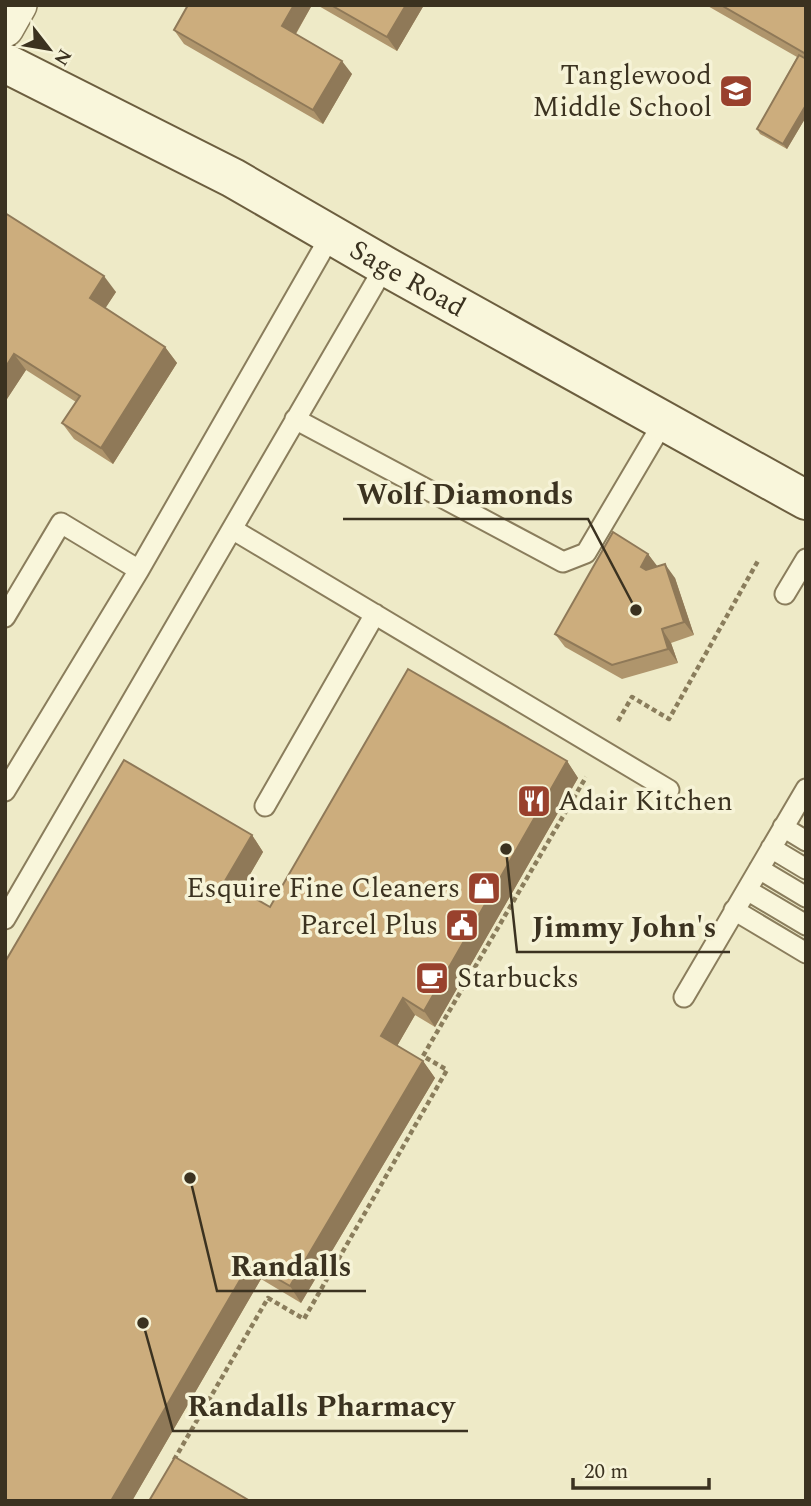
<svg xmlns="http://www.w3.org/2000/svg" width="811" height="1506" font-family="Spectral,serif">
  <rect width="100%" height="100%" fill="#eeeac7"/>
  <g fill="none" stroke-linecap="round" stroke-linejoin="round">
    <g stroke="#8a7d5c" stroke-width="23">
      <path id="service" d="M 295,419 L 563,562 L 586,553 L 664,421
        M 232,529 L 669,790
        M 785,594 L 806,559
        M 5,617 L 61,523 L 139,570
        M 5,791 L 139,570 L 331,235
        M 265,806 L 375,614
        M 783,827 L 806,841
        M 771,848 L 806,869
        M 759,869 L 806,897
        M 747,890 L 806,925
        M 734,910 L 806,953
        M 5,919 L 385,266
        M 684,997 L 806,789"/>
    </g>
    <g stroke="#8a7d5c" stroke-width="40">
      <path id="minor" d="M 5,28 L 18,5"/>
    </g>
    <g stroke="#6c5e3f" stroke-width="42">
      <g id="secondary">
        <path id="s1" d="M 5,63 L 233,178 L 385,266 L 806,500"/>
      </g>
    </g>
    <path stroke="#8a7d5c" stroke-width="4.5" stroke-dasharray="5 3.5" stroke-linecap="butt" d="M 618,721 L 632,697 L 669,719 L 759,559
      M 174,1460 L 268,1298 L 304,1319 L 447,1070 L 423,1056 L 586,777"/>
    <use href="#service" stroke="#f9f6db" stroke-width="19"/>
    <use href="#minor" stroke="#f9f6db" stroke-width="37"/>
    <use href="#secondary" stroke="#f9f6db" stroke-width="38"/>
  </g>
  <path fill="#af956c" d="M 188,5 L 312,5 L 296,34 L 352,74 L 323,124 L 184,44 L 174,30 Z
    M 317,5 L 424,5 L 397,51 Z
    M 706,5 L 806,5 L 806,117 L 787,149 L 760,134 L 757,129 L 797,57 Z
    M 5,213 L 116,292 L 105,308 L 165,347 L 177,363 L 113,464 L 74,439 L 62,423 L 76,402 L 26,370 L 5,402 Z
    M 648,554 L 657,567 L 675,578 L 694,635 L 671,643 L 678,663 L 622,679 L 565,647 L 555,634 Z
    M 567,761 L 578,778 L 435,1027 L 415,1015 L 397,1046 L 423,1061 L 435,1078 L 301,1303 L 261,1279 L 132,1501 L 5,1501 L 252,835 L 263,852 L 241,890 L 270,907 Z"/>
  <path fill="#8f7958" d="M 294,5 L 312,5 L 292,40 L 282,26 Z
    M 406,5 L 424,5 L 397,51 L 387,37 Z
    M 342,61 L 352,74 L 323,124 L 313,110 Z
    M 806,105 L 806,117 L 787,149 L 783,144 Z
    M 104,276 L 116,292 L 101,315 L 90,298 Z
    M 165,347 L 177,363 L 113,464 L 101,448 Z
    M 14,354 L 26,370 L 5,402 L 5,368 Z
    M 648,554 L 658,567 L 651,581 L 641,567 Z
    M 665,564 L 675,578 L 694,635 L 684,622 Z
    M 662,629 L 671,643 L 678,663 L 668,649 Z
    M 567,761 L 578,778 L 435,1027 L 424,1011 Z
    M 252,835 L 263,852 L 237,897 L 225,881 Z
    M 403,998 L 415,1015 L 393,1053 L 381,1036 Z
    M 423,1061 L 435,1078 L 301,1303 L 290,1286 Z
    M 250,1263 L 261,1279 L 132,1501 L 111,1501 Z"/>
  <path fill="#ccad7d" stroke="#8f7958" stroke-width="2" d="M 188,5 L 294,5 L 282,26 L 342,61 L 313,110 L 174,30 Z
    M 331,5 L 406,5 L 387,37 Z
    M 721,5 L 806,5 L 806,54 Z
    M 799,55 L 806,59 L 806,105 L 783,144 L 757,129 Z
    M 5,213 L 104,276 L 90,298 L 165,347 L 101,448 L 62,423 L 80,396 L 14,354 L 5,368 Z
    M 613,532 L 648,554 L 641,567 L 646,570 L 665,564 L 684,622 L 662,629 L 668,649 L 612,665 L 555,634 Z
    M 408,669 L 567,761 L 424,1011 L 403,998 L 381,1036 L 423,1061 L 290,1286 L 250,1263 L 111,1501 L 5,1501 L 5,962 L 124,760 L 252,835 L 225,881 L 270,907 Z
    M 175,1457 L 250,1501 L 149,1501 Z"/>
  <defs>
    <g id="school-square" transform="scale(1.75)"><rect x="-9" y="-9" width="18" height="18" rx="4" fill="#99412d" stroke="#f6f3d7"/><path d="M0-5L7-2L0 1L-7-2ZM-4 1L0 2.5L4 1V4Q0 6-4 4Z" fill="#fff"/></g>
    <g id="restaurant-square" transform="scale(1.75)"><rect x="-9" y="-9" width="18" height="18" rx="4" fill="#99412d" stroke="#f6f3d7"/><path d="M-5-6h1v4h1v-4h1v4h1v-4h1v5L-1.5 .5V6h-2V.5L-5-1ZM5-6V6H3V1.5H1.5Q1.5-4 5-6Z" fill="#fff"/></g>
    <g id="shop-square" transform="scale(1.75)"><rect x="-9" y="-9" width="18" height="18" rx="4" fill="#99412d" stroke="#f6f3d7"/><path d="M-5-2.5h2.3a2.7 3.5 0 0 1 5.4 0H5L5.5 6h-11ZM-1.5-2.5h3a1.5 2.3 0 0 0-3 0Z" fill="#fff"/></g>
    <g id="civic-square" transform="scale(1.75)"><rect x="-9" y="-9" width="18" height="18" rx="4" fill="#99412d" stroke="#f6f3d7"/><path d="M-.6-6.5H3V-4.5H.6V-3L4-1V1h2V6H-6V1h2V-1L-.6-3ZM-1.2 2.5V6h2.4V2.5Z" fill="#fff"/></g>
    <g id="cafe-square" transform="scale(1.75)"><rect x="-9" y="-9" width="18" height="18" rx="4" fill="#99412d" stroke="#f6f3d7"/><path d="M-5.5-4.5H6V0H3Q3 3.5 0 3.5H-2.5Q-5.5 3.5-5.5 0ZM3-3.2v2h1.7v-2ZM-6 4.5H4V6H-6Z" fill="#fff"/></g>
  </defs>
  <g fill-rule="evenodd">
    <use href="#school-square" x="736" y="91"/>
    <use href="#restaurant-square" x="534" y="801"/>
    <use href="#shop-square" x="484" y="888"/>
    <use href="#civic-square" x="462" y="925"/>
    <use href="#cafe-square" x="432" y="978"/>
  </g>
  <g text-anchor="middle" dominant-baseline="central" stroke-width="7" stroke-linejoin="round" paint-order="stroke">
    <g font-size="28" fill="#3b3220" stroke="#f6f3d7" text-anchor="end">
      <text x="712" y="75">Tanglewood<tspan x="712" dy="32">Middle School</tspan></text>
      <text x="558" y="801" text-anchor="start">Adair Kitchen</text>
      <text x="460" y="888">Esquire Fine Cleaners</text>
      <text x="438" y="925">Parcel Plus</text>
      <text x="457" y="978" text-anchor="start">Starbucks</text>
    </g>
    <g font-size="28" fill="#3b3220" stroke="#f6f3d7">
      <text stroke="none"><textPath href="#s1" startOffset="457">Sage Road</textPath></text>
    </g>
  </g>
  <path fill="none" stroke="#3b3220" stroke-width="2.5" d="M636 610L588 519H343M506 849L517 952H730M190 1178L217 1291H366M143 1323L173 1431H468"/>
  <g fill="#3b3220" stroke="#f6f3d7" stroke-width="2.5">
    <circle cx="636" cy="610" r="7"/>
    <circle cx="506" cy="849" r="7"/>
    <circle cx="190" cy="1178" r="7"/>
    <circle cx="143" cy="1323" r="7"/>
  </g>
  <g font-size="30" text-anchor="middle" font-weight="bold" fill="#3b3220" stroke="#f6f3d7" stroke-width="7" stroke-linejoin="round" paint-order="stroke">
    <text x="465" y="504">Wolf Diamonds</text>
    <text x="624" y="937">Jimmy John's</text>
    <text x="291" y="1276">Randalls</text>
    <text x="321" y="1416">Randalls Pharmacy</text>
  </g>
  <rect width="811" height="1506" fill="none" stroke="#3b3220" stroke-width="14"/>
  <g transform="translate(49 49) rotate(121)" stroke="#f6f3d7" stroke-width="5" paint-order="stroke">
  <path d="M0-5L12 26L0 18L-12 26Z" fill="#3b3220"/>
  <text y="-10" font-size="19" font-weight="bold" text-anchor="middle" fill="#3b3220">N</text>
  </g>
  <path d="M573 1478v10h136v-10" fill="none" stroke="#3b3220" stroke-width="3.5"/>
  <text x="584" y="1478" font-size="21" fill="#3b3220" stroke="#f6f3d7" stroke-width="5" paint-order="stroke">20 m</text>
</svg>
